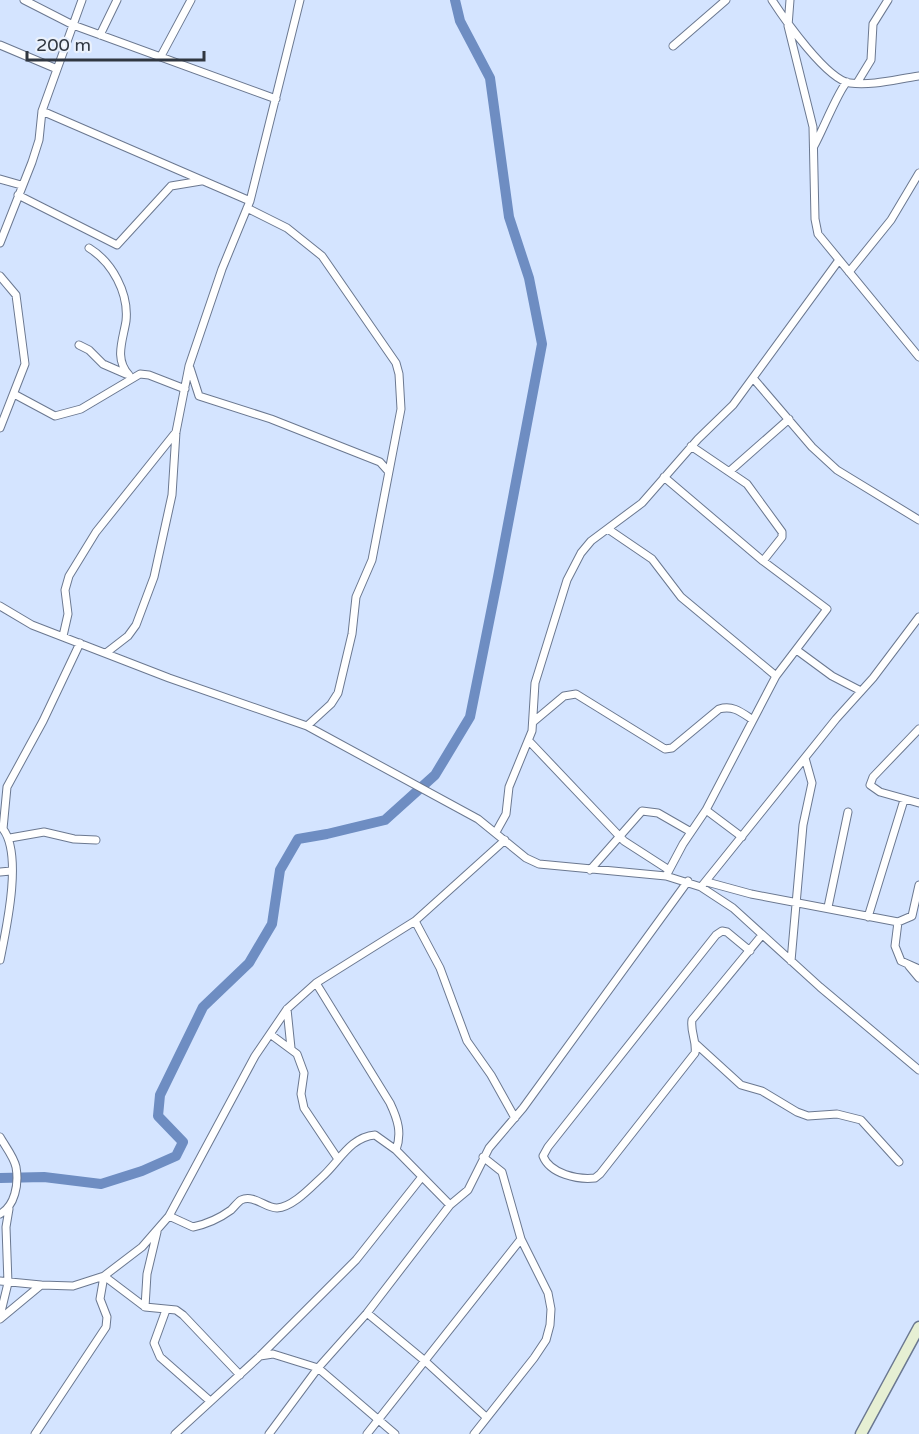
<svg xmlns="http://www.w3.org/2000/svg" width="919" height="1434" font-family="'Varela Round',sans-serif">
  <rect width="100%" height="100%" fill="#d4e4ff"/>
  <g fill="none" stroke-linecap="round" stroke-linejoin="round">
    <path stroke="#6e8dc2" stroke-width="10" d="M 0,1178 L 44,1177 L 101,1184 L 142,1171 L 176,1156 L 183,1142 L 158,1116 L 160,1095 L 203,1007 L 249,963 L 272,924 L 280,870 L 298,839 L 327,834 L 385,820 L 435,775 L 470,717 L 498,577 L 542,344 L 529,278 L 509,217 L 490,78 L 460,21 L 455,0"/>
    <g stroke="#6b7890" stroke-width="9">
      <path id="street" d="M 24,0 L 73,25 L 276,99
        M 772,0 C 785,20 827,80 850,83 C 872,86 897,79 919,76
        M 790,0 L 788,26 L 813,127 L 815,219 L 818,234 L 919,357
        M 100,35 L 117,0
        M 0,45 L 57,69
        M 673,46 L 726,0
        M 161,56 L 191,0
        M 857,83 L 871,60 L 873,24 L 888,0
        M 42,111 L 250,201
        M 814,146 C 822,132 839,89 847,82
        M 0,179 L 21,185
        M 18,195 L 117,245 L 171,186 L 201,181
        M 247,208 L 287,228 L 322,256 L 396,363 L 399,374 L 401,409 L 372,560 L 356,597 L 352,634 L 338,693 L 331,704 L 307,726
        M 0,243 L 32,162 L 39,140 L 42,111 L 82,0
        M 89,248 C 112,262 129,293 126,321 C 123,340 114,359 129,375
        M 849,272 L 891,220 L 919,173
        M 0,276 L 16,295 L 25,364 L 0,428
        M 79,345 L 89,350 L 103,364 L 126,374
        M 190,368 L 199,396 L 271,419 L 380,462 L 388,471
        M 753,378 L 812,447 L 837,470 L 919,520
        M 14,394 L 55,416 L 81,409 L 140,374 L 149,375 L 185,389
        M 691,446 L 747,484 L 782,532 L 782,537 L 763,561
        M 730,471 L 789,419
        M 664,477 L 763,561 L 827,609 L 776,676 L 706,810 L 683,844 L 666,876
        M 608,529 L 652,559 L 681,597 L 776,676
        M 0,606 L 32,625 L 169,678 L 307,726 L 478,819 L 526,858 L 539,864 L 666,876 L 701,887 L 733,908 L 820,987 L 919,1070
        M 63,636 L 68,614 L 65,590 L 69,576 L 96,532 L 176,432
        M 798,651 L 832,676 L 861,691
        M 106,653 L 128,636 L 136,625 L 154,577 L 172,495 L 176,432 L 189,366 L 222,269 L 250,201 L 300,0
        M 533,722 L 564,696 L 576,694 L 665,749 L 672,748 L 719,709 C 733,705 741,712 753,720
        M 919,729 L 873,777 L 870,785 L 880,792 L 919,803
        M 529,741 L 624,841 L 669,870
        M 706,810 L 742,837
        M 496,832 L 506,814 L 509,787 L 532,731 L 535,683 L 567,580 L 581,553 L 591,541 L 642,503 L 698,439 L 733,405 L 839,260
        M 10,838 L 44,832 L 74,839 L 96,840
        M 590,870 L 642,811 L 658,813 L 691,832
        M 0,872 L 11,871
        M 707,882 L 751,894 L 898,922 L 895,946 L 901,961 L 919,969
        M 701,887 L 836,719 L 873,678 L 919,617
        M 828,907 L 848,812
        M 868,917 L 904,800
        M 415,921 L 440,968 L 467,1041 L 491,1075 L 515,1118
        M 898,922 L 912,916 L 919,885
        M 750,951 L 727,932 L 722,931 L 716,935 L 548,1147 L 543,1156 C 550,1174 578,1180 595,1178 L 600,1174 L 695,1053 C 697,1041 690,1032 692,1020 L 762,935
        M 0,960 C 6,930 23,855 3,829 L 7,787 L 43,721 L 80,643
        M 791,961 L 803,825 L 812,783 L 805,758
        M 909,966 L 919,978
        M 316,983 L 390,1103 C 398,1120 402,1133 396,1150 L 450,1205
        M 287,1009 L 291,1048
        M 270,1034 L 297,1054 L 304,1073 L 301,1094 L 304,1108 L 338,1159
        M 696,1044 L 741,1085 L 762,1091 L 797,1112 L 808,1116 L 837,1114 L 861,1120 L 899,1162
        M 0,1137 C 5,1146 14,1157 16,1167 C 19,1184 15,1206 0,1214
        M 169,1216 L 193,1227 C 207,1224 220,1218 231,1210 C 234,1207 238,1202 241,1200 C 254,1194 265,1208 277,1208 C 293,1207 311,1187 322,1177 C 339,1162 350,1137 375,1135 L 396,1150
        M 104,1276 L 145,1307 L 176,1310 L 183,1315 L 240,1375
        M 0,1281 L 41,1285
        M 145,1307 L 147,1274 L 157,1232
        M 166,1310 L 154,1343 L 160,1357 L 210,1401
        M 367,1313 L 425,1361 L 486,1417
        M 0,1316 L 8,1283 L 6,1227 L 9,1209
        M 0,1319 L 41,1285 L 73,1286 L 104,1276 L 142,1247 L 169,1216 L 255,1056 L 287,1009 L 316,983 L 415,921 L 505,840
        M 260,1356 L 273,1354 L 318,1368 L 395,1434
        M 35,1434 L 106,1327 L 107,1317 L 100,1299 L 104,1276
        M 175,1434 L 260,1356 L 356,1260 L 421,1178
        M 269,1434 L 318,1368 L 367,1313 L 450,1205 L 468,1190 L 489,1148 L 523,1108 L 688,881
        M 367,1434 L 521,1239 L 502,1172 L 483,1157
        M 474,1434 L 534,1358 L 546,1340 L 550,1325 L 551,1309 L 548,1293 L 521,1239"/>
    </g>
    <g stroke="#6b7890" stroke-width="13">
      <path id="secondary" d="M 861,1434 L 919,1327"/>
    </g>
    <use href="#street" stroke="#fff" stroke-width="7"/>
    <use href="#secondary" stroke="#e6efd3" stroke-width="10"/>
  </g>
  <path d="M27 51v9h177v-9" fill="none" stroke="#303741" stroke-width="3"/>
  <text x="36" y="51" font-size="18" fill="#303741" stroke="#eaf1fc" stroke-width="4.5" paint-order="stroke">200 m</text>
</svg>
